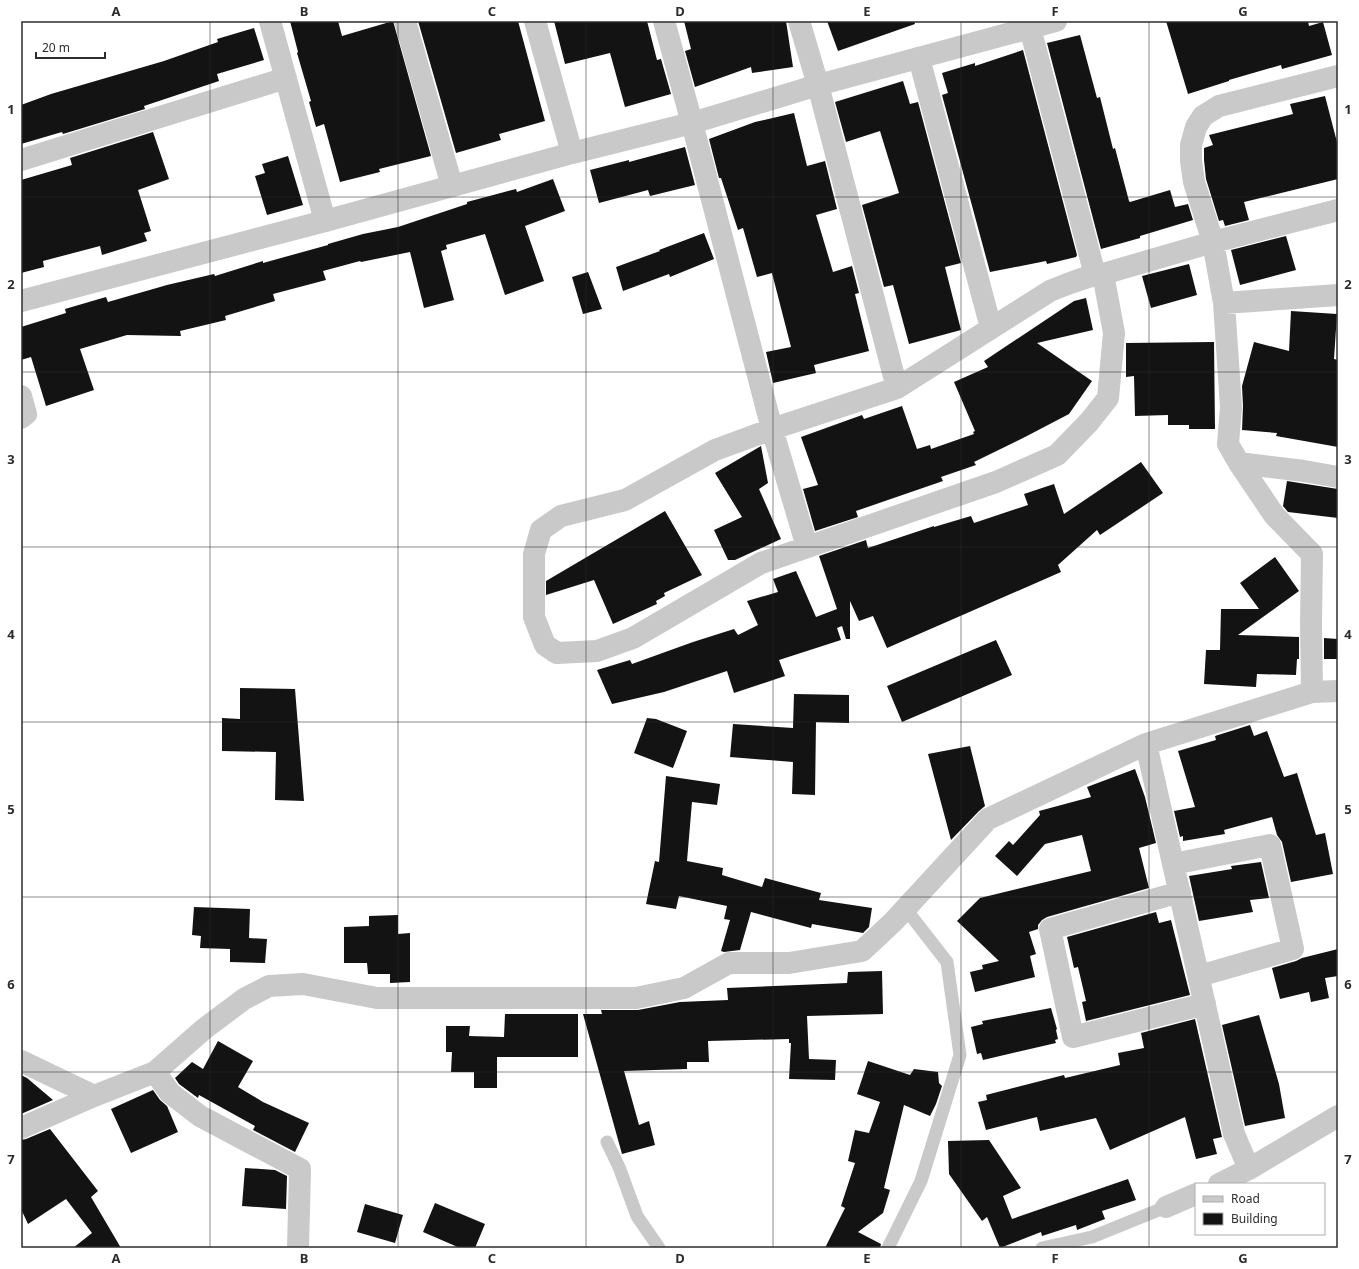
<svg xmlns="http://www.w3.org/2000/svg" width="1359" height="1269" font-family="'Noto Sans',sans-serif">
  <rect width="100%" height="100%" fill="#fff"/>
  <path fill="#131313" d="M 290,21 L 338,21 L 342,36 L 393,21 L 431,156 L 379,169 L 380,172 L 340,182 L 324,124 L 316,127 L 309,102 L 311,101 L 297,53 L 298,52 Z
    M 418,21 L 518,21 L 545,121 L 499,134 L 501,140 L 456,153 Z
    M 554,21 L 647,21 L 657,60 L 661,59 L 671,94 L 625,107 L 610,53 L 565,64 Z
    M 684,21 L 786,21 L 793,67 L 752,73 L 751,67 L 695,87 L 685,51 L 691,49 Z
    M 827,21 L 914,21 L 915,24 L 838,51 Z
    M 1166,21 L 1308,21 L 1309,26 L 1323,22 L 1332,55 L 1282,69 L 1281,65 L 1229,80 L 1229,81 L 1188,94 Z
    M 254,28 L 264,60 L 217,74 L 219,81 L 144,106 L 145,109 L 63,134 L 62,132 L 21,144 L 21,105 L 51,94 L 164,61 L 218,42 L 217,39 Z
    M 1080,35 L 1097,98 L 1100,97 L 1113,149 L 1115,148 L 1129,201 L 1130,202 L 1170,190 L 1175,207 L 1188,204 L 1193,220 L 1140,236 L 1140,238 L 1101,249 L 1047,43 Z
    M 1023,50 L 1077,255 L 1076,257 L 1047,264 L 1046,261 L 990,272 L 942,95 L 948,93 L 942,73 L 975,63 L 975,66 Z
    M 903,81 L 910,104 L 918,102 L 961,263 L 945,267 L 961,330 L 909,344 L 893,285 L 884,287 L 862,205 L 899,193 L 880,131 L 846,142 L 835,102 Z
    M 1325,96 L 1338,146 L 1338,179 L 1244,202 L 1249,220 L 1225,226 L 1223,220 L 1219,221 L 1206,179 L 1204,160 L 1204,148 L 1213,145 L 1209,135 L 1293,114 L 1290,104 Z
    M 794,113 L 807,166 L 825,161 L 837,209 L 816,215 L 833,272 L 852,266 L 859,293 L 855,294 L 869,351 L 814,365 L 816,373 L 773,383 L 766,352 L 791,347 L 772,273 L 757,277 L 743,228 L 738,230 L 721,178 L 719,178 L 709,139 L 755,122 Z
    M 153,132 L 169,179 L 138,190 L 151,231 L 144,233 L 147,241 L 102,255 L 100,246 L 43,261 L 44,267 L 21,273 L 21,180 L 72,165 L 70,158 Z
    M 685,147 L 695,185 L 650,196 L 648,190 L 599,203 L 590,170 L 629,160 L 629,162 Z
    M 288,156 L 303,205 L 267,215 L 255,176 L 265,173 L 262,164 Z
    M 553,179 L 565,211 L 525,226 L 544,281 L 505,295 L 485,234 L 446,245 L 447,249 L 441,251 L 454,300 L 424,308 L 410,252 L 361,262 L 360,261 L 323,271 L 326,280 L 273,294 L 275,301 L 225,316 L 226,320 L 180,331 L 181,336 L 127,335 L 80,349 L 94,390 L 46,406 L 31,357 L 21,360 L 21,327 L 66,313 L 65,309 L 106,297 L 108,302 L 167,285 L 214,274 L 215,276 L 263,261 L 263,263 L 328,245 L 328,244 L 363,234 L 398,227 L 467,204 L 467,202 L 516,189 L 517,192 Z
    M 704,233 L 714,259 L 670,277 L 669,274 L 623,291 L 616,267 L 660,251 L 659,250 Z
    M 1286,236 L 1296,270 L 1240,285 L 1231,250 Z
    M 1189,264 L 1197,295 L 1151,308 L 1142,276 Z
    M 588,272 L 602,309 L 583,314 L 572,277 Z
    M 1086,298 L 1093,330 L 1037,343 L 1092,381 L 1069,414 L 1025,437 L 974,462 L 976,465 L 941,477 L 943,481 L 856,511 L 858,517 L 815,531 L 803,489 L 818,485 L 801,437 L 862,415 L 864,419 L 902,406 L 917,449 L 930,445 L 931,449 L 974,434 L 973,432 L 975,431 L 954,382 L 988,367 L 984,361 L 1074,301 Z
    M 1291,311 L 1337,314 L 1334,359 L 1338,360 L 1338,447 L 1276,436 L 1277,433 L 1242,430 L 1243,406 L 1242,386 L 1254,342 L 1289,351 Z
    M 1214,342 L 1215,429 L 1189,429 L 1189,425 L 1168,425 L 1168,415 L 1135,416 L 1134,376 L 1126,377 L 1126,343 Z
    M 761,446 L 768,483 L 759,489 L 781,539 L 735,560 L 728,560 L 714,530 L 742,517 L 715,473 Z
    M 1141,462 L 1163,493 L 1100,535 L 1097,530 L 1058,565 L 1061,572 L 887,648 L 873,616 L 859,621 L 850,601 L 850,639 L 846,639 L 842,626 L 837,628 L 841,640 L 779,660 L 785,676 L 734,693 L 727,671 L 664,692 L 612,704 L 597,670 L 630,660 L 632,664 L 693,642 L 734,629 L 738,635 L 758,625 L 747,601 L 778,592 L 773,579 L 796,571 L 816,617 L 837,609 L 819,556 L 866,540 L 868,548 L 934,526 L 934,527 L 971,516 L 974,523 L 1028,505 L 1024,494 L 1054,484 L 1064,514 Z
    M 1287,481 L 1338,489 L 1338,518 L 1288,512 L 1283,506 Z
    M 665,511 L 702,575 L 664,593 L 665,596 L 656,601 L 657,604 L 613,624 L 594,580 L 546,595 L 546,581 Z
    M 1275,557 L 1299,591 L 1238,635 L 1299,637 L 1299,659 L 1297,659 L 1296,675 L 1257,674 L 1256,687 L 1204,684 L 1206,650 L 1220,650 L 1221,609 L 1259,609 L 1240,583 Z
    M 1324,638 L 1338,639 L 1338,659 L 1324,659 Z
    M 996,640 L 1012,675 L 902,722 L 887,686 Z
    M 240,688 L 295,689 L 304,801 L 275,800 L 276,752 L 222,751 L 222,718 L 240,719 Z
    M 794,694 L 849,695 L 849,723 L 816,722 L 815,795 L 792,794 L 793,762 L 730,757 L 733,724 L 793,728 Z
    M 647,718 L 656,719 L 687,731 L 673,768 L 634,753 Z
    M 1250,725 L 1254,736 L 1267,731 L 1284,777 L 1297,773 L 1316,835 L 1325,833 L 1333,874 L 1291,882 L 1282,842 L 1277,835 L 1272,817 L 1224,830 L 1225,834 L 1183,841 L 1183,836 L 1180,837 L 1174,811 L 1195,807 L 1178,751 L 1216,740 L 1215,736 Z
    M 970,746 L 985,806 L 979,811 L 951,840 L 928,754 Z
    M 1135,769 L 1145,797 L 1156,843 L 1139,848 L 1149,888 L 1047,917 L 1042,920 L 1038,925 L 1038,929 L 1029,932 L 1036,954 L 1030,956 L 1035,977 L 975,992 L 970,972 L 983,969 L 982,965 L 999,961 L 957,921 L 980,898 L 1091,871 L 1082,835 L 1045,844 L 1017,876 L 995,856 L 1009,841 L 1013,845 L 1040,815 L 1039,811 L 1091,797 L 1087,787 Z
    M 666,776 L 720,784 L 717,805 L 692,802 L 687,861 L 723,868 L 722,875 L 762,887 L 765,878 L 821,893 L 819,900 L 872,908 L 869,927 L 863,933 L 812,924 L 811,928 L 751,912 L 740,950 L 724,952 L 721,951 L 730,920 L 724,919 L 727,906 L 679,896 L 676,909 L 646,904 L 655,861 L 659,862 Z
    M 1261,862 L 1269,898 L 1250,900 L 1253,912 L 1199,921 L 1189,876 L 1232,869 L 1231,866 Z
    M 194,907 L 250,909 L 249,938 L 267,939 L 265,963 L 230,962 L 230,949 L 200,948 L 201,936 L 192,935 Z
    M 1156,912 L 1159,923 L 1171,920 L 1190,995 L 1086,1021 L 1082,1002 L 1086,1001 L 1078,967 L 1074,968 L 1067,937 Z
    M 398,915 L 398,934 L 410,933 L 410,982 L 390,983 L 390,974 L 368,974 L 367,963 L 344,963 L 344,927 L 369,926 L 369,916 Z
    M 1338,949 L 1338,976 L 1325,978 L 1329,998 L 1311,1002 L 1309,992 L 1280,999 L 1272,968 L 1296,961 L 1302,958 Z
    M 882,971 L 883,1014 L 807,1016 L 809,1059 L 836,1060 L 835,1080 L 789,1079 L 791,1043 L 789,1043 L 789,1039 L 708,1041 L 709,1062 L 687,1062 L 687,1069 L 624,1071 L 639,1125 L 649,1121 L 655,1145 L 622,1154 L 583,1014 L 602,1014 L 601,1010 L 638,1010 L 680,1002 L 728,1000 L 727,988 L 847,983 L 848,972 Z
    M 1051,1008 L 1057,1029 L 1056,1030 L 1058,1039 L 1055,1040 L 1056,1043 L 983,1060 L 981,1053 L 977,1054 L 971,1027 L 983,1024 L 982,1021 Z
    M 505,1014 L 578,1014 L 578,1057 L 497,1057 L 497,1088 L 474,1088 L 474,1072 L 451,1072 L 452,1052 L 446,1052 L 446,1026 L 470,1026 L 469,1036 L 504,1037 Z
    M 1259,1015 L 1279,1084 L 1285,1118 L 1245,1126 L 1222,1025 Z
    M 1195,1019 L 1222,1137 L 1213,1139 L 1217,1154 L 1196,1159 L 1185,1117 L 1110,1150 L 1096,1118 L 1040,1131 L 1037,1117 L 986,1130 L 978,1102 L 987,1100 L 986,1095 L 1064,1075 L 1065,1078 L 1120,1065 L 1118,1053 L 1144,1048 L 1141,1033 Z
    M 218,1041 L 253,1061 L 238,1087 L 263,1102 L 309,1123 L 295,1152 L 253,1130 L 255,1126 L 199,1095 L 198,1098 L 179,1084 L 175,1078 L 192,1062 L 203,1069 Z
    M 868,1061 L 910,1075 L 914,1069 L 938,1072 L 939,1083 L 942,1086 L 936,1104 L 930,1116 L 904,1105 L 884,1188 L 890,1190 L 883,1213 L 858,1232 L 881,1244 L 880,1248 L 825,1248 L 845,1208 L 841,1206 L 855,1163 L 848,1161 L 855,1130 L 869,1133 L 880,1102 L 857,1094 Z
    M 21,1075 L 27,1078 L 53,1100 L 21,1114 Z
    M 153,1090 L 160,1100 L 167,1106 L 178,1132 L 131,1153 L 111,1109 Z
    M 50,1129 L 98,1191 L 91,1197 L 121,1248 L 73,1248 L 92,1233 L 66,1199 L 28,1224 L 21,1209 L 21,1140 L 26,1139 Z
    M 989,1140 L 1021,1188 L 1003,1196 L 1012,1219 L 1128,1179 L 1136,1200 L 1102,1211 L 1105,1219 L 1077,1230 L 1076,1225 L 1042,1236 L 1041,1232 L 1000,1248 L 987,1217 L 982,1221 L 949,1174 L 948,1141 Z
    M 245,1168 L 275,1170 L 287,1176 L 286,1209 L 242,1206 Z
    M 435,1203 L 485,1224 L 475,1248 L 460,1248 L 423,1232 Z
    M 365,1204 L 403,1215 L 395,1243 L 357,1232 Z"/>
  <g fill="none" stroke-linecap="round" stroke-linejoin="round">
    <path stroke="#c9c9c9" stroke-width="13" d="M 607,1142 L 619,1167 L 637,1216 L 659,1248
      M 888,1248 L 921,1181 L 960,1055 L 947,962 L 905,908
      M 1042,1248 L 1092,1237 L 1166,1207"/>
    <path stroke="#c9c9c9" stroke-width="22" d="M 270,21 L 325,221
      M 405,21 L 452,186
      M 535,21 L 572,153
      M 664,21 L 692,123 L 772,429 L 807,547
      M 799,21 L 818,85 L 897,388
      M 1030,28 L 1095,275
      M 919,58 L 991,328
      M 21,160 L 286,78
      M 1103,274 L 1114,333 L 1108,398 L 1089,422 L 1057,455 L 996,482 L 761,563 L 633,638 L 597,651 L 557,653 L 545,645 L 534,617 L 534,554 L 541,530 L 561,516 L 625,500 L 715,450 L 772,429 L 897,388 L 1050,291 C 1067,284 1085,276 1103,274 L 1213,242 L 1338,210
      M 1224,303 L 1338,295
      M 21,396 L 26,414 L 21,418
      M 1239,463 L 1304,471 L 1338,477
      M 1312,692 L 1311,623 L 1312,554 L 1274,515 L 1239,463 L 1228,444 L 1231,407 L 1224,303 L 1213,242 L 1194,182 L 1191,161 L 1191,145 L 1196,127 L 1203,116 L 1219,106 L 1338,76
      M 1146,744 L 1234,1134 L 1249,1169 L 1219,1184
      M 1173,864 L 1270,845 L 1293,949 L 1199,976
      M 1180,892 L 1050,929 L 1073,1037 L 1205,1004
      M 21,1061 L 94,1096
      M 155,1072 L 170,1093 L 200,1116 L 300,1169 L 298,1248
      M 21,1128 L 94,1096 L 155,1072 L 204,1029 L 244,999 L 269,986 L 303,984 L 377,998 L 636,998 L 684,988 L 729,963 L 789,963 L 862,951 L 893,922 L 988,819 L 1146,744 L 1312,692 L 1338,691
      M 1249,1169 L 1338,1116
      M 1166,1207 L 1196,1194"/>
    <path stroke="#c9c9c9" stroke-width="22" d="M 21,301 L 325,221 L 572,153 L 692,123 L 818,85 L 1056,21"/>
  </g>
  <path fill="none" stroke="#2c2c2c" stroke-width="1" stroke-opacity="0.55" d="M 210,21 L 210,1248M 398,21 L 398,1248M 586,21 L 586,1248M 773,21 L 773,1248M 961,21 L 961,1248M 1149,21 L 1149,1248M 21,197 L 1338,197M 21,372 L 1338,372M 21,547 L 1338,547M 21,722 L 1338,722M 21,897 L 1338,897M 21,1072 L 1338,1072"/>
  <rect width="1359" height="1269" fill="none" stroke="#ffffff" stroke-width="44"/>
  <rect x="1195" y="1183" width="130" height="52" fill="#ffffff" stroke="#ababab"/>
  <rect x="1203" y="1196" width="20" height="6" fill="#c9c9c9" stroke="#ababab"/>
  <text x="1231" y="1203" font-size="12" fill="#2c2c2c">Road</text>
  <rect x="1203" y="1213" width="20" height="12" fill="#131313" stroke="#ababab"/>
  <text x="1231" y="1223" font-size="12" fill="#2c2c2c">Building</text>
  <path d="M36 52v6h69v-6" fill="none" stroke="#2c2c2c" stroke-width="2"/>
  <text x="42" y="52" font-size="12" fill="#2c2c2c" stroke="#ffffff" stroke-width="3" paint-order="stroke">20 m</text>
  <rect x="22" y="22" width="1315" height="1225" fill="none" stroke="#2c2c2c" stroke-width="1.5"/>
  <g font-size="13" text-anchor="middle" font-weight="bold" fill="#2c2c2c">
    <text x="116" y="16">A</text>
    <text x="304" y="16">B</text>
    <text x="492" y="16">C</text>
    <text x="680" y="16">D</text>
    <text x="867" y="16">E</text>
    <text x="1055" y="16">F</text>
    <text x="1243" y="16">G</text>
    <text x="11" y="114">1</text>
    <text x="1348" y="114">1</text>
    <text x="11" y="289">2</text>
    <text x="1348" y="289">2</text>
    <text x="11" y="464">3</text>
    <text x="1348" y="464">3</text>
    <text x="11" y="639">4</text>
    <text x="1348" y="639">4</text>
    <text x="11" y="814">5</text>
    <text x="1348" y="814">5</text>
    <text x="11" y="989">6</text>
    <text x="1348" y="989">6</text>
    <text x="11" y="1164">7</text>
    <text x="1348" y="1164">7</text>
    <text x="116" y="1263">A</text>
    <text x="304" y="1263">B</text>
    <text x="492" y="1263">C</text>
    <text x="680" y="1263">D</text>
    <text x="867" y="1263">E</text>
    <text x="1055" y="1263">F</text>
    <text x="1243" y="1263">G</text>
  </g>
</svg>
